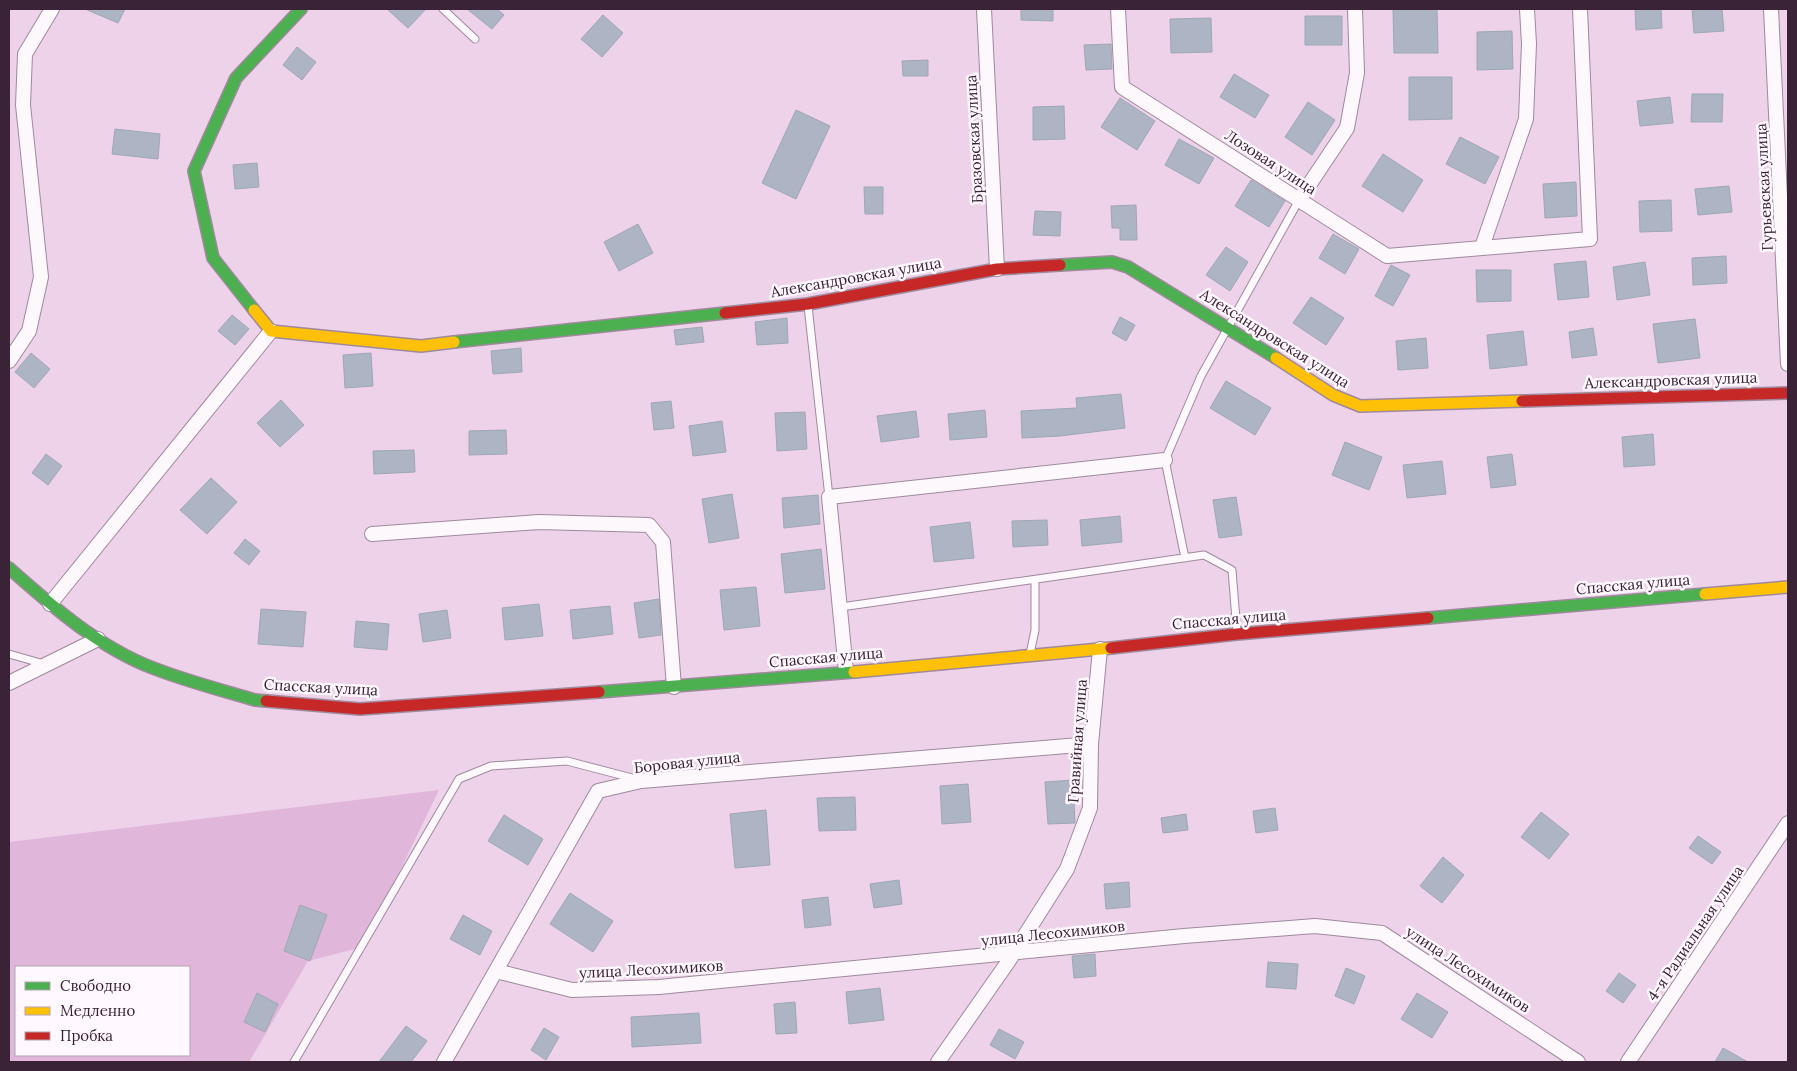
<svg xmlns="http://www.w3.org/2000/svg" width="1797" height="1071" font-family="Lora,serif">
  <rect width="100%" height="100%" fill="#edd2ea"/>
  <path fill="#e1b6db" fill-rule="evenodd" d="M 439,790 L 363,947 L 308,961 L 249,1062 L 9,1062 L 9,842 ZM 16,967 L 189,967 L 189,1055 L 16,1055 Z"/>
  <path fill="#adb4c3" stroke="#9ea7b5" d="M 85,9 L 125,9 L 118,23 Z
    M 387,9 L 426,9 L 408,28 Z
    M 467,9 L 497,9 L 504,15 L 492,29 Z
    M 1021,9 L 1053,9 L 1053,21 L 1021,20 Z
    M 1393,9 L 1437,9 L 1438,53 L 1394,53 Z
    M 1635,9 L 1661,9 L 1662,28 L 1636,30 Z
    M 1692,9 L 1722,9 L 1724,31 L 1694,33 Z
    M 603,15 L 623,33 L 602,57 L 581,39 Z
    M 1305,16 L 1342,16 L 1342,45 L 1305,45 Z
    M 1211,18 L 1212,52 L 1171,53 L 1170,19 Z
    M 1512,31 L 1513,69 L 1477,70 L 1477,32 Z
    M 1111,44 L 1112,69 L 1086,70 L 1084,45 Z
    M 297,47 L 316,62 L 302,80 L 283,65 Z
    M 928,60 L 928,76 L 903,76 L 902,61 Z
    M 1234,74 L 1269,95 L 1255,118 L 1220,97 Z
    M 1409,77 L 1452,77 L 1452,119 L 1409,120 Z
    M 1692,94 L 1723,94 L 1722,122 L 1691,122 Z
    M 1670,97 L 1673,123 L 1640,126 L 1637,101 Z
    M 1120,98 L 1155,121 L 1137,150 L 1101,127 Z
    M 1308,102 L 1335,120 L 1312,155 L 1285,137 Z
    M 1064,106 L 1065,139 L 1033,140 L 1033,107 Z
    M 796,110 L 830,126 L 796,199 L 762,183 Z
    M 115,129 L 160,134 L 158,159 L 112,154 Z
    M 1460,137 L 1499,157 L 1485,184 L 1446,164 Z
    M 1179,139 L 1214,158 L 1199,184 L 1165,165 Z
    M 1383,154 L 1423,180 L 1403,212 L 1362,186 Z
    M 257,163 L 259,187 L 235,189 L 233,165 Z
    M 1251,180 L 1285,201 L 1269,227 L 1235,206 Z
    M 1576,182 L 1577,216 L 1545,218 L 1543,184 Z
    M 1729,186 L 1732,212 L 1698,215 L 1695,189 Z
    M 864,187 L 883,187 L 883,214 L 865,214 Z
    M 1671,200 L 1672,231 L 1640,232 L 1639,201 Z
    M 1136,205 L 1137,240 L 1120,240 L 1120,228 L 1112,228 L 1111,206 Z
    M 1035,211 L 1061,212 L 1060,236 L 1033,235 Z
    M 638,224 L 653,253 L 619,271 L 604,242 Z
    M 1333,234 L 1359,249 L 1345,274 L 1319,258 Z
    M 1226,247 L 1248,262 L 1230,291 L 1206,275 Z
    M 1726,256 L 1727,283 L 1693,285 L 1692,258 Z
    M 1586,261 L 1589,297 L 1558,300 L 1554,264 Z
    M 1645,262 L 1650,295 L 1617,300 L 1613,267 Z
    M 1391,265 L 1410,275 L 1393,306 L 1375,296 Z
    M 1476,270 L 1511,270 L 1511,301 L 1477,302 Z
    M 1311,297 L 1344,318 L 1326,345 L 1293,323 Z
    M 232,315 L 249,329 L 235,345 L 218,331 Z
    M 1120,317 L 1135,325 L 1126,341 L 1112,333 Z
    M 787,318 L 788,343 L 757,345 L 755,322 Z
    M 1695,319 L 1700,358 L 1658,363 L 1653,324 Z
    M 702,327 L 704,342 L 676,345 L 674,330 Z
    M 1593,328 L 1597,355 L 1572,358 L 1569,332 Z
    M 1523,331 L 1527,365 L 1490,369 L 1487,335 Z
    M 1426,338 L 1428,368 L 1398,370 L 1396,341 Z
    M 521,348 L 522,372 L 493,374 L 491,351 Z
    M 31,353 L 50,369 L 34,388 L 15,372 Z
    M 371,353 L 373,386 L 345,388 L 343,355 Z
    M 1226,381 L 1271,408 L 1255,435 L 1210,408 Z
    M 1121,394 L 1125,428 L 1060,436 L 1022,438 L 1021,411 L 1077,408 L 1076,398 Z
    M 281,400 L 304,425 L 280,447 L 257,423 Z
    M 671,401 L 674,428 L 654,430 L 651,403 Z
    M 985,410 L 987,437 L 950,440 L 948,414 Z
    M 916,411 L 919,437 L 881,442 L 877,416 Z
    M 805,412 L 807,449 L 777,451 L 775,413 Z
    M 722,421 L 726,452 L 693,456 L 689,426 Z
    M 506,430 L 507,454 L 469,455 L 469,431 Z
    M 1653,434 L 1655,465 L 1624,467 L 1622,437 Z
    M 1345,442 L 1382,457 L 1369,490 L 1332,475 Z
    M 414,450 L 415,472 L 374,474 L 373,451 Z
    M 46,454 L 62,466 L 48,485 L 32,473 Z
    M 1512,454 L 1516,485 L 1491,488 L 1487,457 Z
    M 1442,461 L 1446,494 L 1407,498 L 1403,465 Z
    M 211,478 L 237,502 L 207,534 L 180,510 Z
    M 732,494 L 739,538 L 709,543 L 702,499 Z
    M 818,495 L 820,524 L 784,528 L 782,498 Z
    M 1236,497 L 1242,535 L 1219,538 L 1213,500 Z
    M 1120,516 L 1122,542 L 1082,546 L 1080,520 Z
    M 1047,520 L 1048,545 L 1013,547 L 1012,521 Z
    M 970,522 L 974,558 L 934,562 L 930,527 Z
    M 245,539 L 260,551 L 249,565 L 234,553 Z
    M 821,549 L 825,589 L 785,593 L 781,554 Z
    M 756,587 L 760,626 L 724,630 L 720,590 Z
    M 659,599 L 661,635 L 639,638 L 634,603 Z
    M 539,604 L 543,636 L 505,640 L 502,608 Z
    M 610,606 L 613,634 L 573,639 L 570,610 Z
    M 261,609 L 306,612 L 303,647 L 258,644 Z
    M 447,610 L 451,638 L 423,642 L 419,614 Z
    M 356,621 L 389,624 L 387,650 L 354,647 Z
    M 1073,780 L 1075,823 L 1048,824 L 1045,782 Z
    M 968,784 L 971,822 L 942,824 L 940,786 Z
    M 855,797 L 856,830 L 819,831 L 817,798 Z
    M 1275,808 L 1278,830 L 1256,833 L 1253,811 Z
    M 766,810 L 770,865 L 735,868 L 730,814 Z
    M 1541,812 L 1569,834 L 1549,859 L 1521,837 Z
    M 1186,814 L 1188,830 L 1163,833 L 1161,818 Z
    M 504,815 L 543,839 L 528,865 L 488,841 Z
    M 1698,836 L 1721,852 L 1712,864 L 1689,848 Z
    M 1443,857 L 1464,875 L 1442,903 L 1420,886 Z
    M 899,880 L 902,904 L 874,908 L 870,884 Z
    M 1129,882 L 1130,907 L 1106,909 L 1104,884 Z
    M 570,893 L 613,921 L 593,952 L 550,924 Z
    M 828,897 L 831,925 L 805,928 L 802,900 Z
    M 300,905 L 327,915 L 310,961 L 284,951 Z
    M 463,915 L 492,931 L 480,955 L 450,939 Z
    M 1095,954 L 1096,976 L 1074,978 L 1072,956 Z
    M 1268,962 L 1298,964 L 1296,989 L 1266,987 Z
    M 1346,968 L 1365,976 L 1354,1004 L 1335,996 Z
    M 1619,973 L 1636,985 L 1623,1003 L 1606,991 Z
    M 880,988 L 884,1020 L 849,1024 L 846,992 Z
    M 257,993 L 278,1004 L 265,1032 L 244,1022 Z
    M 1417,993 L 1448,1012 L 1432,1038 L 1401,1019 Z
    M 795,1002 L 797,1033 L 776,1034 L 774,1004 Z
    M 699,1013 L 701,1043 L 632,1047 L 631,1017 Z
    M 406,1026 L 427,1041 L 411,1062 L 379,1062 Z
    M 544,1028 L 559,1037 L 546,1060 L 531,1050 Z
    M 999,1029 L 1024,1042 L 1015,1059 L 990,1045 Z
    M 1723,1048 L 1748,1062 L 1715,1062 Z"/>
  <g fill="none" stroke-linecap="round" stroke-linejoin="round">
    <g stroke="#9f899c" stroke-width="9">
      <path id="lane" d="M 443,9 L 475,39
        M 808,306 L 829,497
        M 1185,558 L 1165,460 L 1201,376 L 1299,200
        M 841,607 L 1204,555 L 1232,570 L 1237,632
        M 9,654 L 44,664
        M 1030,654 L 1035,630 L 1035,580
        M 294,1062 L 459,779 L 491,766 L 567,761 L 636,779"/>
    </g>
    <g stroke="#9f899c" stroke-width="16">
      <path id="street" d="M 984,9 L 997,269
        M 1118,9 L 1122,87 L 1387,256 L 1590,239 L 1580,9
        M 1771,9 L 1788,364
        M 1299,200 L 1347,128 L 1357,73 L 1355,9
        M 1482,247 L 1526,119 L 1529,44 L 1527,9
        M 9,361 L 29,331 L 41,277 L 23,105 L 25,54 L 52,9
        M 372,534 L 539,522 L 649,525 L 663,542 L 674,687
        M 50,604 L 271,331
        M 846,671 L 829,497 L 1165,460
        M 9,683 L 98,639
        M 496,971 L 572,990 L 659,987 L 1184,936 L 1315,926 L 1382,933 L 1578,1062
        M 444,1062 L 598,791 L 641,781 L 1091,744
        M 938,1062 L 1008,962 L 1067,869 L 1090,808 L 1091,744 L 1100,649
        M 1628,1062 L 1788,823"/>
    </g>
    <g stroke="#9f899c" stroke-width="14">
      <path id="fast" d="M 1060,265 L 1112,262 L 1128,267 L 1276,358
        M 254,310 L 213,258 L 194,171 L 236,78 L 301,9
        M 454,342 L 725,313
        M 9,568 C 52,606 98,647 153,668 C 186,681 221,690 255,700 L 266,701
        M 1428,618 L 1705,594
        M 599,692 L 854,672"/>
    </g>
    <g stroke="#9f899c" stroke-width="14">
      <path id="slow" d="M 254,310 L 271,331 L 421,346 L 454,342
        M 1276,358 L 1333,395 L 1360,406 L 1522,401
        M 1705,594 L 1788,587
        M 854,672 L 1111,648"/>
    </g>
    <g stroke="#9f899c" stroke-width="14">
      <path id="jam" d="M 725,313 L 808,304 L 997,269 L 1060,265
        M 1522,401 L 1788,393
        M 1111,648 L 1237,634 L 1428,618
        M 266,701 L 360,709 L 599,692"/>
    </g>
    <use href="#lane" stroke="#fcf8fc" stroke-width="7"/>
    <use href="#street" stroke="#fcf8fc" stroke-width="14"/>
    <use href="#fast" stroke="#4caf50" stroke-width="11"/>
    <use href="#slow" stroke="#ffc107" stroke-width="11"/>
    <use href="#jam" stroke="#c62828" stroke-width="11"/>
  </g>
  <g text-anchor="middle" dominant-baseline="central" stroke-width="5" stroke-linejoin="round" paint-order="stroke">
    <g font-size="15" fill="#3a2337" stroke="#fff8fe">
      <text transform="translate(974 139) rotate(-93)">Бразовская улица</text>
      <text transform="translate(1271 162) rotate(33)">Лозовая улица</text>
      <text transform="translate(1764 187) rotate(-93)">Гурьевская улица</text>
      <text transform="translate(856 277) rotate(-10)">Александровская улица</text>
      <text transform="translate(1275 338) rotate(32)">Александровская улица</text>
      <text transform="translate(1671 380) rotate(-2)">Александровская улица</text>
      <text transform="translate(1633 584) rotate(-5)">Спасская улица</text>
      <text transform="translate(1229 619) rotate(-5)">Спасская улица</text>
      <text transform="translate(826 657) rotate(-5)">Спасская улица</text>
      <text transform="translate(321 687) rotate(3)">Спасская улица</text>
      <text transform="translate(1077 741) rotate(-86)">Гравийная улица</text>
      <text transform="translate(687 762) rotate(-6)">Боровая улица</text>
      <text transform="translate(1053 933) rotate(-6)">улица Лесохимиков</text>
      <text transform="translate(1695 933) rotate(-56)">4-я Радиальная улица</text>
      <text transform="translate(651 969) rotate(-3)">улица Лесохимиков</text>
      <text transform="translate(1468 969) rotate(33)">улица Лесохимиков</text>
    </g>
  </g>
  <rect width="1797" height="1071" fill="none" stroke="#3a2337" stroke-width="20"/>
  <rect x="15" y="966" width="175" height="90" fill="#fff8fe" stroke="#b0a3ae"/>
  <rect x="25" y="982" width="25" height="8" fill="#4caf50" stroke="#b0a3ae"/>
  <text x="60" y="991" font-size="15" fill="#3a2337">Свободно</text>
  <rect x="25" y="1007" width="25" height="8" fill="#ffc107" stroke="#b0a3ae"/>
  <text x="60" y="1016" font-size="15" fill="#3a2337">Медленно</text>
  <rect x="25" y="1032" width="25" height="8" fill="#c62828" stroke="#b0a3ae"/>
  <text x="60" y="1041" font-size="15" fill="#3a2337">Пробка</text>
</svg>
